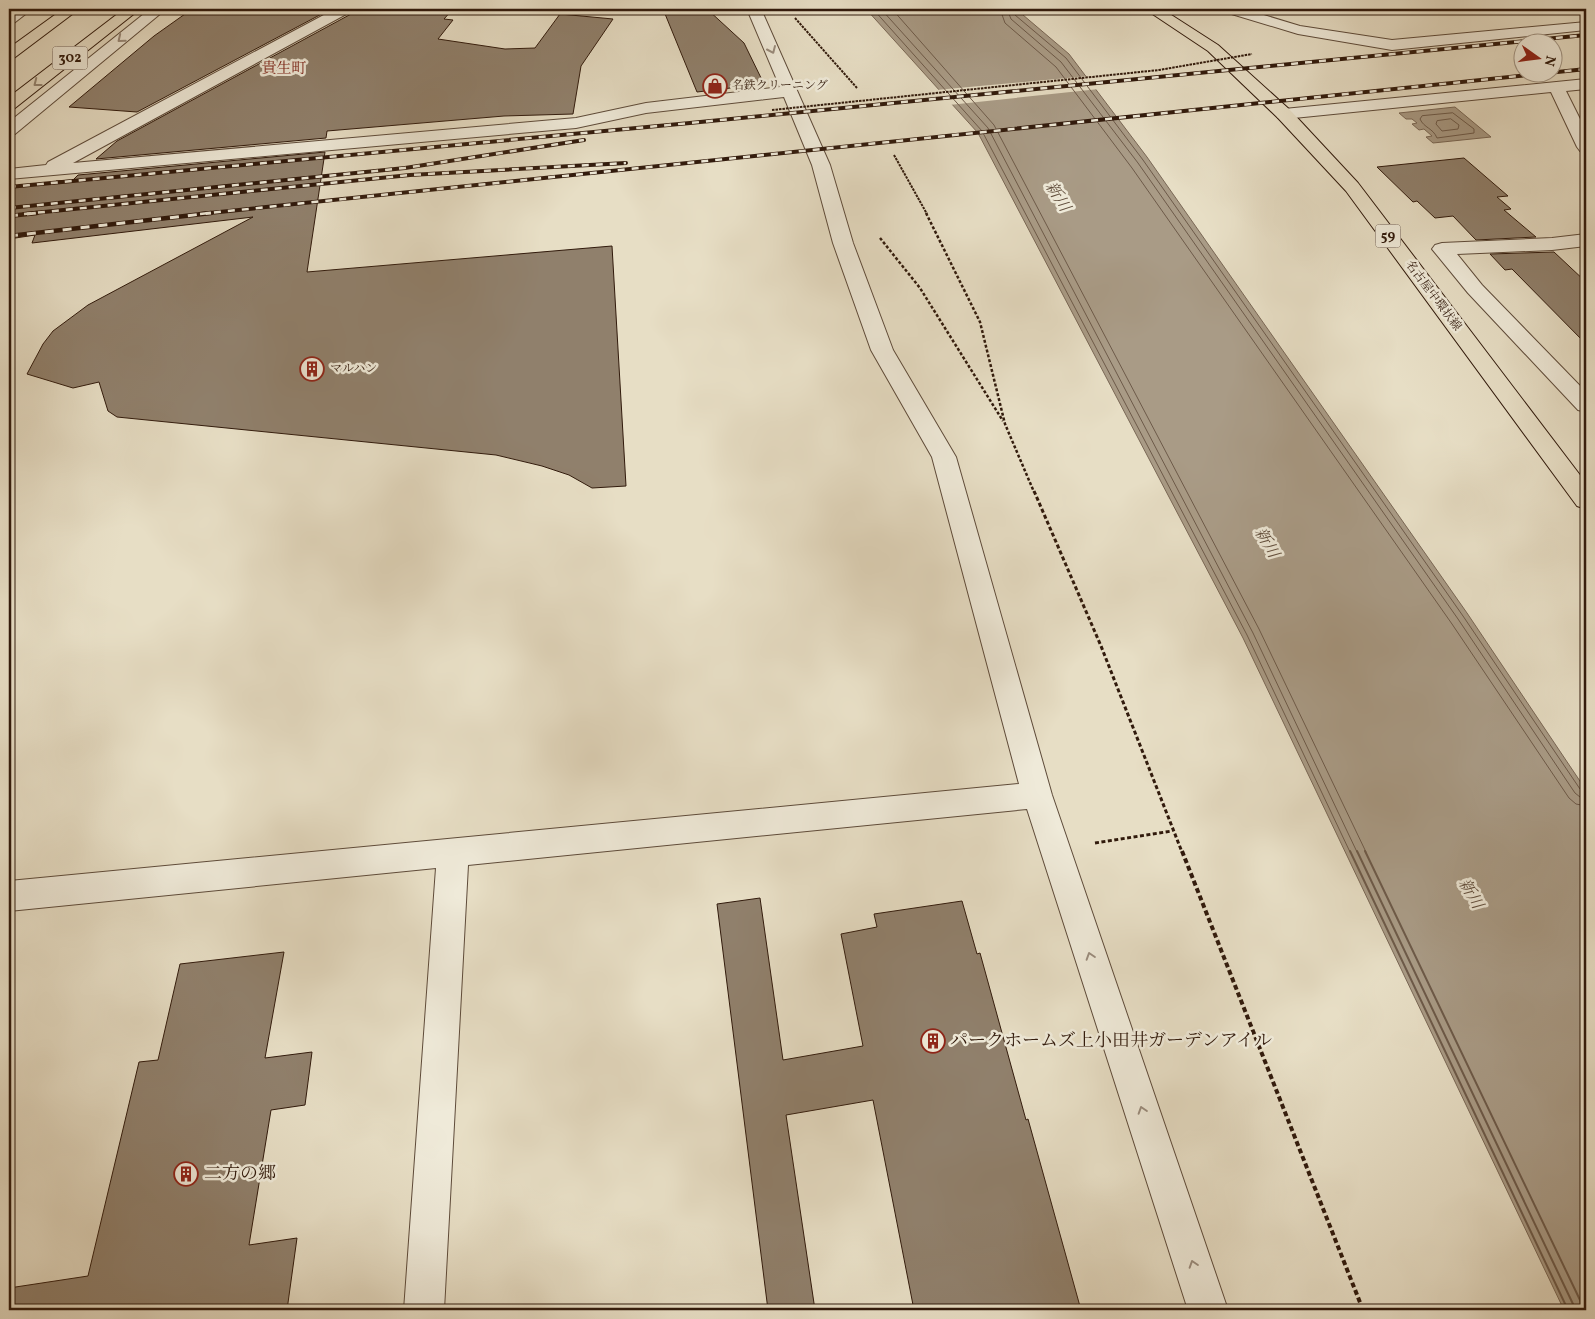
<svg xmlns="http://www.w3.org/2000/svg" width="1595" height="1319" font-family="Vollkorn,'Noto Serif JP',serif">
  <rect width="100%" height="100%" fill="#e7dec5"/>
  <filter id="stains"><feTurbulence type="fractalNoise" baseFrequency=".004" numOctaves="4"/><feColorMatrix values="0 0 0 0 .2 0 0 0 0 .09 0 0 0 0 .02 0 0 0 .5 -.17"/></filter>
  <radialGradient id="worn" r=".72"><stop offset=".6" stop-color="#630" stop-opacity="0"/><stop offset="1" stop-color="#630" stop-opacity=".3"/></radialGradient>
  <path fill="#a99b86" stroke="#796755" d="M 866,9 L 1016,9 L 1069,54 L 1147,157 L 1467,613 L 1586,790 L 1586,1310 L 1564,1310 L 1243,638 L 978,133 Z
    M 1455,107 L 1491,137 L 1433,143 L 1426,137 L 1432,136 L 1424,129 L 1419,130 L 1412,124 L 1417,123 L 1412,119 L 1406,119 L 1399,113 Z"/>
  <path fill="#e7dec5" d="M 1089,76 L 1099,89 L 949,105 L 936,90 Z"/>
  <g fill="none" stroke-linecap="round" stroke-linejoin="round">
    <path stroke="#6d5a49" stroke-width="1" d="M 873,9 L 982,131 L 1247,635 L 1350,852
      M 881,9 L 988,128 L 1253,633 L 1357,852
      M 892,9 L 994,125 L 1259,629 L 1366,852
      M 1000,9 L 1005,23 L 1056,67 L 1132,168 L 1452,624 L 1569,798 L 1576,804 L 1586,806
      M 1007,9 L 1011,19 L 1061,62 L 1138,163 L 1458,619 L 1575,793 L 1580,797 L 1586,798
      M 1014,9 L 1015,15 L 1066,58 L 1143,160 L 1463,616 L 1580,789 L 1586,792
      M 1453,113 L 1474,129 L 1474,133 L 1437,138 C 1433,128 1424,128 1420,119 L 1422,116 Z
      M 1451,119 L 1459,125 L 1458,129 L 1442,131 L 1436,124 L 1437,121 Z"/>
    <path stroke="#6d5a49" stroke-width="2" d="M 1350,851 L 1568,1310
      M 1357,851 L 1573,1304 L 1574,1310
      M 1365,851 L 1580,1300 L 1582,1310"/>
  </g>
  <path fill="#90806c" stroke="#311a0c" d="M 192,9 L 331,9 L 137,112 L 69,107 L 154,36 Z
    M 354,9 L 453,9 L 444,19 L 453,20 L 438,39 L 505,49 L 535,48 L 560,14 L 613,19 L 581,66 L 573,114 L 504,116 L 327,131 L 326,138 L 96,159 L 117,141 L 351,14 Z
    M 663,9 L 707,9 L 744,43 L 764,84 L 697,92 Z
    M 325,152 L 307,272 L 612,246 L 626,486 L 592,488 L 569,475 L 542,466 L 496,455 L 117,417 L 108,411 L 99,382 L 73,388 L 27,374 L 43,344 L 53,331 L 88,305 L 253,217 L 32,243 L 35,235 L 9,239 L 9,187 L 55,183 L 56,181 L 73,180 L 78,175 Z
    M 1464,158 L 1508,196 L 1497,197 L 1511,209 L 1504,210 L 1536,237 L 1476,240 L 1453,216 L 1435,218 L 1417,201 L 1413,202 L 1377,167 Z
    M 1554,252 L 1586,282 L 1586,344 L 1512,269 L 1505,270 L 1490,254 Z
    M 760,898 L 783,1060 L 863,1046 L 841,934 L 877,927 L 874,914 L 962,901 L 977,954 L 980,953 L 1026,1120 L 1028,1119 L 1081,1310 L 914,1310 L 873,1100 L 786,1115 L 815,1310 L 768,1310 L 717,904 Z
    M 284,952 L 265,1058 L 312,1052 L 305,1105 L 271,1110 L 249,1245 L 297,1238 L 287,1310 L 9,1310 L 9,1288 L 88,1276 L 139,1062 L 158,1060 L 180,964 Z"/>
  <g fill="none" stroke-linecap="round" stroke-linejoin="round">
    <g stroke="#5e4b3a" stroke-width="2">
      <path id="minor" d="M 16,9 L 32,9 L 14,23 L 9,24 L 9,13 Z
        M 150,9 L 166,9 L 15,134 L 9,135 L 9,122 Z
        M 335,9 L 352,9 L 350,12 L 73,163 L 576,118 L 646,103 L 780,87 L 747,9 L 761,9 L 830,165 L 853,243 L 893,350 L 956,457 L 1052,795 L 1228,1310 L 1188,1310 L 1027,809 L 468,865 L 444,1310 L 404,1310 L 436,868 L 9,911 L 9,881 L 1019,784 L 932,457 L 871,350 L 833,243 L 812,165 L 784,97 L 646,113 L 576,128 L 9,179 L 9,169 L 46,165 L 48,162 Z
        M 1223,9 L 1244,9 L 1300,26 L 1392,40 L 1586,22 L 1586,30 L 1392,50 L 1298,34 L 1225,12 Z
        M 1586,79 L 1586,89 L 1566,91 L 1586,131 L 1586,152 L 1580,151 L 1577,147 L 1551,92 L 1284,119 L 1278,118 L 1276,114 L 1278,110 L 1284,109 Z
        M 1586,234 L 1586,246 L 1552,250 L 1457,254 L 1482,285 L 1586,392 L 1586,412 L 1578,410 L 1468,293 L 1432,249 L 1435,245 L 1442,243 L 1552,238 Z"/>
    </g>
    <g stroke="#311a0c" stroke-width="2">
      <path id="major" d="M 1145,9 L 1162,9 L 1218,45 L 1290,110 L 1358,183 L 1586,483 L 1586,509 L 1577,506 L 1346,191 L 1278,118 L 1208,51 Z"/>
    </g>
    <g stroke="#311a0c" stroke-width="2">
      <path id="highway" d="M 63,9 L 79,9 L 14,58 L 9,60 L 9,48 Z
        M 124,9 L 140,9 L 15,108 L 9,110 L 9,97 Z"/>
    </g>
    <path stroke="#311a0c" stroke-width="2" stroke-dasharray="2.5 1" stroke-linecap="butt" d="M 795,18 L 857,88
      M 894,155 L 927,214"/>
    <path stroke="#311a0c" stroke-width="2.5" stroke-dasharray="3 2" stroke-linecap="butt" d="M 926,213 L 980,322 L 1005,424 L 1034,492
      M 880,238 L 920,288 L 1003,421"/>
    <path stroke="#311a0c" stroke-width="3" stroke-dasharray="4 2.5" stroke-linecap="butt" d="M 1034,491 L 1101,646 L 1182,852
      M 1095,843 L 1172,831"/>
    <path stroke="#311a0c" stroke-width="4" stroke-dasharray="5 3" stroke-linecap="butt" d="M 1182,851 L 1363,1310"/>
    <use href="#minor" fill="#efead9" fill-rule="evenodd"/>
    <use href="#major" fill="#e7dec5" fill-rule="evenodd"/>
    <use href="#highway" fill="#e7dec5" fill-rule="evenodd"/>
    <g stroke="#311a0c" stroke-width="4">
      <path id="rail-far1" d="M 9,187 L 690,123 L 1586,35
        M 9,208 L 405,168 L 584,140
        M 24,214 L 410,175 L 626,163
        M 200,214 L 1586,69"/>
    </g>
    <g stroke="#311a0c" stroke-width="4.5">
      <path id="rail" d="M 9,216 L 37,213
        M 9,236 L 211,213"/>
    </g>
    <use href="#rail-far1" stroke="#efead9" stroke-width="2.5" stroke-dasharray="7" stroke-linecap="butt"/>
    <use href="#rail" stroke="#efead9" stroke-width="3" stroke-dasharray="9" stroke-linecap="butt"/>
    <path stroke="#311a0c" stroke-width="2" stroke-dasharray="2.5 1" stroke-linecap="butt" d="M 772,110 L 1159,70 L 1252,54"/>
  </g>
  <defs><path id="oneway-chevron" d="M-2-3.5L2.5 0L-2 3.5" fill="none" stroke-width="1.6" stroke-linecap="round" stroke-linejoin="round" transform="scale(1.25)"/></defs>
  <g stroke="#9a8c7d">
    <use href="#oneway-chevron" transform="translate(121 39) rotate(141)"/>
    <use href="#oneway-chevron" transform="translate(772 50) rotate(66)"/>
    <use href="#oneway-chevron" transform="translate(1090 956) rotate(-108)"/>
    <use href="#oneway-chevron" transform="translate(1142 1110) rotate(-108)"/>
    <use href="#oneway-chevron" transform="translate(1193 1264) rotate(-108)"/>
  </g>
  <use stroke="#958672" href="#oneway-chevron" transform="translate(37 83) rotate(142)"/>
  <defs>
    <g id="shop-ring" transform="scale(1.25)"><circle r="9.5" fill="#efead9" stroke="#8f2418" stroke-width="1.5"/><path d="M-5-2.5h2.3a2.7 3.5 0 0 1 5.4 0H5L5.5 6h-11ZM-1.5-2.5h3a1.5 2.3 0 0 0-3 0Z" fill="#8f2418"/></g>
    <g id="building-ring" transform="scale(1.25)"><circle r="9.5" fill="#efead9" stroke="#8f2418" stroke-width="1.5"/><path d="M-4-6H4V6H1V3H-1V6H-4ZM-2.5-4.3h1.7v1.8h-1.7ZM.8-4.3h1.7v1.8H.8ZM-2.5-1h1.7V.8h-1.7ZM.8-1h1.7V.8H.8Z" fill="#8f2418"/></g>
  </defs>
  <g fill-rule="evenodd">
    <use href="#shop-ring" x="715" y="86"/>
    <use href="#building-ring" x="312" y="369"/>
    <use href="#building-ring" x="933" y="1041"/>
    <use href="#building-ring" x="186" y="1174"/>
  </g>
  <g text-anchor="middle" dominant-baseline="central" stroke-width="5" stroke-linejoin="round" paint-order="stroke">
    <g font-size="12" fill="#311a0c" stroke="#efead9" text-anchor="start">
      <text x="732" y="86">名鉄クリーニング</text>
      <text x="330" y="369">マルハン</text>
    </g>
    <g font-size="12" fill="#311a0c" stroke="#efead9">
      <text transform="translate(1433 296) rotate(53)">名古屋中環状線</text>
    </g>
    <g fill="#efead9" stroke="#6a584a" stroke-width="1">
      <rect x="52.5" y="46.5" width="35" height="23" rx="4"/>
      <rect x="1375.5" y="224.5" width="25" height="23" rx="4"/>
    </g>
    <g font-size="14" font-weight="bold" fill="#311a0c">
      <text x="70" y="58">302</text>
      <text x="1388" y="236">59</text>
    </g>
    <g font-size="15" fill="#7a1f14" stroke="#efead9">
      <text x="284" y="69">貴生町</text>
    </g>
    <g font-size="16" font-style="italic" fill="#614e3d" stroke="#efead9">
      <text transform="translate(1057 197) rotate(58)">新川</text>
      <text transform="translate(1266 543) rotate(60)">新川</text>
      <text transform="translate(1470 894) rotate(60)">新川</text>
    </g>
    <g font-size="18" fill="#311a0c" stroke="#efead9" text-anchor="start">
      <text x="950" y="1041">パークホームズ上小田井ガーデンアイル</text>
      <text x="204" y="1174">二方の郷</text>
    </g>
  </g>
  <rect width="1595" height="1319" fill="none" stroke="#e7dec5" stroke-width="30"/>
  <rect x="10" y="10" width="1575" height="1299" fill="none" stroke="#311a0c" stroke-width="2.5"/>
  <rect x="15" y="15" width="1565" height="1289" fill="none" stroke="#311a0c"/>
  <g transform="translate(1538 58) rotate(104)"><circle r="24" fill="#efead9" stroke="#a39787"/>
  <path d="M0-4L9 19L0 12L-9 19Z" fill="#8f2418"/>
  <text y="-8" font-size="14" font-weight="bold" text-anchor="middle" fill="#311a0c">N</text>
  </g>
  <rect width="100%" height="100%" filter="url(#stains)"/>
  <rect width="100%" height="100%" fill="url(#worn)"/>
</svg>
